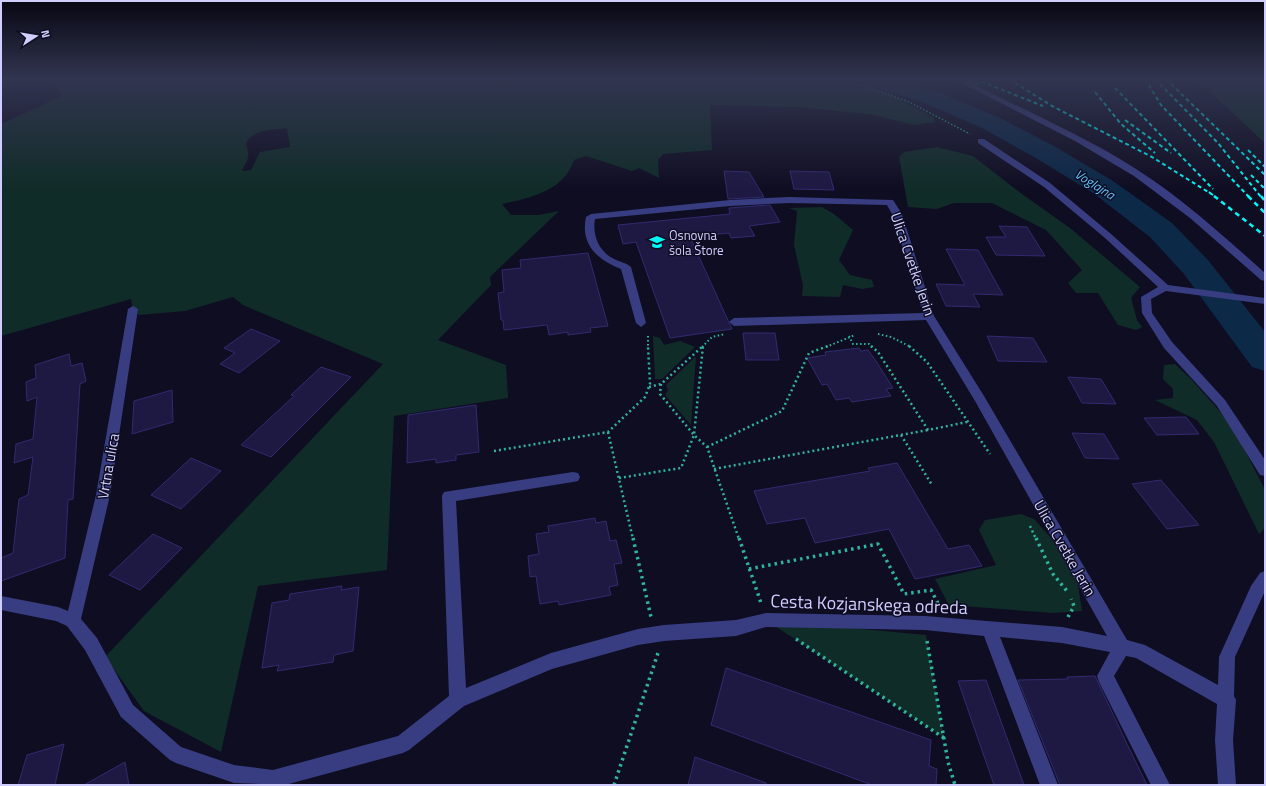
<svg xmlns="http://www.w3.org/2000/svg" width="1266" height="786" font-family="'Titillium Web',sans-serif">
  <rect width="100%" height="100%" fill="#0f0d22"/>
  <path fill="#102c28" fill-rule="evenodd" d="M 51,79 L 843,79 L 897,98 L 934,118 L 935,122 L 914,125 L 874,115 L 848,112 L 800,107 L 710,105 L 712,150 L 663,154 L 658,160 L 659,178 L 639,168 L 632,171 L 586,156 L 574,160 C 564,191 530,198 502,204 L 511,215 L 539,215 L 559,211 L 490,277 L 491,285 L 438,340 L 506,365 L 508,398 L 394,416 L 387,570 L 258,586 L 221,752 L 144,711 L 105,657 L 383,364 L 243,305 L 233,297 L 185,311 L 139,315 L 133,309 L 131,299 L 1,336 L 1,124 L 62,96 ZM 287,128 L 290,147 L 260,152 L 251,170 L 242,171 C 247,160 251,157 246,145 C 250,129 273,130 287,128 Z
    M 1193,79 L 1265,79 L 1265,143 L 1209,91 L 1213,89 L 1202,87 Z
    M 937,147 L 973,156 L 1022,194 L 1070,228 L 1140,287 L 1131,298 L 1137,320 L 1142,327 L 1136,330 L 1118,325 L 1098,293 L 1076,293 L 1068,283 L 1082,270 L 1046,230 L 992,203 L 954,203 L 937,209 L 908,207 L 899,157 L 904,152 Z
    M 822,207 L 834,214 L 853,230 L 839,260 L 850,275 L 872,280 L 874,287 L 862,289 L 843,285 L 840,297 L 802,296 L 803,285 L 794,245 L 797,211 L 789,208 Z
    M 653,336 L 660,338 L 664,345 L 680,341 L 695,347 L 662,379 L 655,379 Z
    M 696,356 L 691,425 L 665,395 L 668,390 L 666,385 Z
    M 1175,364 L 1191,379 L 1232,425 L 1265,490 L 1265,528 L 1259,534 L 1214,442 L 1197,420 L 1155,400 L 1173,398 L 1173,389 L 1163,379 L 1164,365 Z
    M 1021,514 L 1034,519 L 1052,539 L 1078,585 L 1082,611 L 1053,613 L 949,605 L 935,579 L 996,565 L 979,530 L 985,520 Z
    M 766,620 L 926,635 L 944,738 Z"/>
  <g fill="none" stroke-linecap="round" stroke-linejoin="round">
    <path fill="#0c2948" fill-rule="evenodd" d="M 862,79 L 898,79 L 941,93 L 1000,118 L 1054,146 L 1113,181 L 1172,223 L 1208,260 L 1265,332 L 1265,371 L 1252,367 L 1184,274 L 1150,237 L 1093,193 L 1036,158 L 982,128 L 925,103 L 865,84 Z"/>
  </g>
  <path fill="#1d1943" stroke="#312b70" d="M 724,171 L 749,172 L 764,197 L 728,199 Z
    M 790,171 L 829,172 L 834,190 L 794,189 Z
    M 770,205 L 780,222 L 749,226 L 755,236 L 731,238 L 729,233 L 690,237 L 732,329 L 670,338 L 636,242 L 623,244 L 618,225 L 730,214 L 729,208 Z
    M 999,226 L 1027,227 L 1045,256 L 996,255 L 986,237 L 1006,237 Z
    M 946,249 L 978,250 L 1003,295 L 973,294 L 980,307 L 946,306 L 936,284 L 965,285 Z
    M 588,253 L 608,326 L 590,328 L 591,332 L 568,335 L 568,332 L 549,335 L 547,325 L 504,330 L 503,320 L 501,320 L 498,293 L 504,292 L 502,270 L 521,268 L 520,260 Z
    M 251,329 L 280,341 L 239,373 L 220,364 L 235,353 L 224,348 Z
    M 743,333 L 775,333 L 779,360 L 746,360 Z
    M 987,336 L 1033,338 L 1047,362 L 998,361 Z
    M 859,348 L 861,351 L 868,350 L 876,361 L 893,388 L 886,389 L 891,396 L 852,402 L 849,398 L 836,400 L 827,384 L 822,385 L 807,358 L 826,355 L 825,352 Z
    M 69,354 L 71,366 L 82,363 L 86,381 L 80,384 L 73,499 L 68,500 L 65,558 L 1,581 L 1,558 L 13,553 L 19,499 L 28,495 L 33,457 L 14,463 L 16,444 L 33,439 L 37,397 L 27,401 L 26,382 L 36,378 L 35,365 Z
    M 321,367 L 351,377 L 271,457 L 241,445 L 294,396 L 291,395 Z
    M 1068,377 L 1101,379 L 1116,404 L 1082,403 Z
    M 172,390 L 173,422 L 132,434 L 134,401 Z
    M 476,405 L 479,452 L 456,455 L 456,460 L 436,463 L 436,459 L 407,463 L 408,415 Z
    M 1186,417 L 1199,434 L 1157,435 L 1144,418 Z
    M 1072,433 L 1104,434 L 1119,459 L 1085,458 Z
    M 191,458 L 221,471 L 181,509 L 151,495 Z
    M 897,463 L 948,549 L 969,545 L 982,566 L 915,579 L 889,529 L 815,543 L 805,518 L 767,524 L 754,491 L 870,471 L 868,468 Z
    M 1161,480 L 1199,525 L 1167,529 L 1132,484 Z
    M 595,518 L 596,523 L 606,521 L 610,541 L 616,540 L 622,563 L 614,564 L 618,585 L 609,587 L 611,595 L 559,605 L 558,601 L 540,604 L 536,576 L 530,577 L 528,556 L 539,554 L 536,534 L 549,532 L 548,526 Z
    M 153,534 L 182,548 L 140,590 L 109,575 Z
    M 342,586 L 341,590 L 359,587 L 353,651 L 334,655 L 333,662 L 277,671 L 279,665 L 262,668 L 272,603 L 289,600 L 290,594 Z
    M 726,668 L 931,740 L 929,766 L 937,769 L 936,785 L 872,785 L 711,725 Z
    M 1095,676 L 1128,746 L 1147,785 L 1060,785 L 1018,680 L 1068,679 L 1067,677 Z
    M 986,680 L 1024,785 L 994,785 L 958,681 Z
    M 64,744 L 55,785 L 18,785 L 27,755 Z
    M 695,757 L 766,783 L 766,785 L 688,785 Z
    M 125,762 L 129,785 L 84,785 Z"/>
  <g fill="none" stroke-linecap="round" stroke-linejoin="round">
    <path stroke="#2db59e" stroke-width="1.5" stroke-dasharray="1.5 2" stroke-linecap="butt" d="M 845,79 L 909,102 L 970,134"/>
    <path stroke="#2db59e" stroke-width="2" stroke-dasharray="1.5 2.5" stroke-linecap="butt" d="M 878,334 L 891,337 L 911,347
      M 648,336 L 648,347
      M 849,336 L 853,344 L 869,344 L 872,347
      M 702,347 L 712,337 L 725,334
      M 826,347 L 855,335"/>
    <path stroke="#2db59e" stroke-width="2.5" stroke-dasharray="2 3" stroke-linecap="butt" d="M 871,346 L 878,352 L 928,430 L 967,422
      M 909,346 L 927,362 L 990,454
      M 661,384 L 660,394 L 694,435 L 707,447 L 739,539
      M 649,387 L 661,384 L 703,346
      M 608,432 L 633,539
      M 901,435 L 932,485
      M 707,447 L 782,411 L 809,353 L 828,346
      M 494,451 L 608,432 L 645,397 L 650,384 L 648,346
      M 714,469 L 928,430
      M 619,478 L 681,468 L 694,435 L 703,346
      M 1030,526 L 1036,539"/>
    <path stroke="#2db59e" stroke-width="3.5" stroke-dasharray="2.5 4" stroke-linecap="butt" d="M 633,538 L 651,617
      M 739,538 L 761,603
      M 1036,538 L 1053,574 L 1067,591
      M 749,569 L 878,544 L 904,594 L 931,590 L 940,607
      M 1068,617 L 1074,606 L 1071,599
      M 796,639 L 944,738
      M 927,641 L 948,762 L 955,785
      M 614,785 L 658,653"/>
    <path fill="#383d82" fill-rule="evenodd" d="M 954,79 L 963,79 C 1015,106 1069,129 1120,159 C 1173,190 1219,232 1265,273 L 1265,281 L 1261,280 L 1190,218 L 1134,176 L 1075,141 Z
      M 978,139 L 984,139 L 1050,183 L 1111,234 L 1168,285 L 1265,298 L 1265,304 L 1166,291 L 1151,299 L 1152,313 L 1172,342 L 1225,400 L 1265,460 L 1265,476 L 1260,475 L 1217,406 L 1164,348 L 1142,313 L 1141,297 L 1158,287 L 1105,238 L 1044,187 L 978,143 Z
      M 789,197 L 893,200 L 902,214 L 934,316 L 984,396 L 1127,640 L 1145,645 L 1218,685 L 1219,657 L 1251,586 L 1260,573 L 1265,571 L 1265,591 L 1235,657 L 1234,696 L 1236,700 L 1233,740 L 1236,785 L 1218,785 L 1215,740 L 1217,704 L 1136,658 L 1126,656 L 1114,676 L 1170,785 L 1151,785 L 1099,682 L 1097,676 L 1110,652 L 1062,643 L 1000,637 L 1058,785 L 1040,785 L 984,636 L 925,630 L 766,627 L 736,636 L 664,641 L 638,645 L 552,669 L 464,706 L 409,750 L 403,753 L 285,785 L 234,783 L 176,763 L 170,760 L 121,717 L 85,650 L 67,626 L 56,621 L 1,610 L 1,596 L 58,607 L 68,611 L 96,495 L 128,309 L 133,306 L 138,309 L 110,495 L 81,619 L 97,638 L 133,705 L 181,747 L 234,765 L 273,770 L 398,736 L 449,696 L 442,496 L 444,492 L 573,472 L 578,473 L 580,477 L 578,481 L 573,482 L 456,501 L 466,688 L 551,653 L 638,629 L 664,625 L 736,620 L 766,613 L 925,616 L 1062,627 L 1107,636 L 975,401 L 926,320 L 734,326 L 729,322 L 734,318 L 923,313 L 892,214 L 887,205 L 789,203 L 730,206 L 595,219 C 592,235 599,252 614,259 C 620,262 627,263 631,267 L 646,323 L 641,327 L 636,323 L 621,269 C 598,260 580,245 586,217 L 591,214 L 730,200 Z"/>
    <path stroke="#00f9f8" stroke-width="2" stroke-dasharray="4 3" stroke-linecap="butt" d="M 962,79 L 979,84
      M 975,79 L 1043,106
      M 1009,79 L 1052,106 L 1152,157 L 1213,195
      M 1145,79 L 1161,105 L 1249,197
      M 1155,79 L 1218,143 L 1261,197
      M 1166,79 L 1265,175
      M 1115,88 L 1213,189
      M 1095,92 L 1121,124 L 1155,153
      M 1125,120 L 1171,153
      M 1248,150 L 1265,167
      M 1251,175 L 1265,189
      M 1209,192 L 1215,197"/>
    <path stroke="#00f9f8" stroke-width="2.5" stroke-dasharray="5 4" stroke-linecap="butt" d="M 1214,196 L 1265,236
      M 1248,196 L 1265,213
      M 1261,196 L 1265,201"/>
  </g>
  <linearGradient id="sky" x2="0" y2="1"><stop stop-color="#080713"/><stop offset="0.42" stop-color="#31354f"/><stop offset="1" stop-color="#31354f" stop-opacity="0"/></linearGradient>
  <rect width="1266" height="189" fill="url(#sky)"/>
  <defs>
    <g id="school-bare" transform="scale(1.2)"><path d="M0-5L7-2L0 1L-7-2ZM-4 1L0 2.5L4 1V4Q0 6-4 4Z" fill="#00f9f8" stroke="#0f0d22" stroke-width="2.5" paint-order="stroke"/></g>
  </defs>
  <g fill-rule="evenodd">
    <use href="#school-bare" x="657" y="242"/>
  </g>
  <g text-anchor="middle" dominant-baseline="central" stroke-width="3" stroke-linejoin="round" paint-order="stroke">
    <g font-size="13" font-style="italic" fill="#5cc5ff" stroke="#0f0d22">
      <text transform="translate(1095 184) rotate(32)">Voglajna</text>
    </g>
    <g font-size="13" fill="#cfceff" stroke="#0f0d22" text-anchor="start">
      <text x="669" y="235">Osnovna<tspan x="669" dy="15">šola Štore</tspan></text>
    </g>
    <g font-size="15" fill="#cfceff" stroke="#0f0d22">
      <text transform="translate(913 264) rotate(71)">Ulica Cvetke Jerin</text>
      <text transform="translate(108 466) rotate(-80)">Vrtna ulica</text>
      <text transform="translate(1065 548) rotate(60)">Ulica Cvetke Jerin</text>
    </g>
    <g font-size="18" fill="#cfceff" stroke="#0f0d22">
      <text transform="translate(869 604) rotate(2)">Cesta Kozjanskega odreda</text>
    </g>
  </g>
  <rect width="1266" height="786" fill="none" stroke="#cfceff" stroke-width="4"/>
  <g transform="translate(36 36) rotate(78)" stroke="#0f0d22" stroke-width="3" paint-order="stroke">
  <path d="M0-3L7 15L0 10L-7 15Z" fill="#cfceff"/>
  <text y="-6" font-size="11" font-weight="bold" text-anchor="middle" fill="#cfceff">N</text>
  </g>
</svg>
